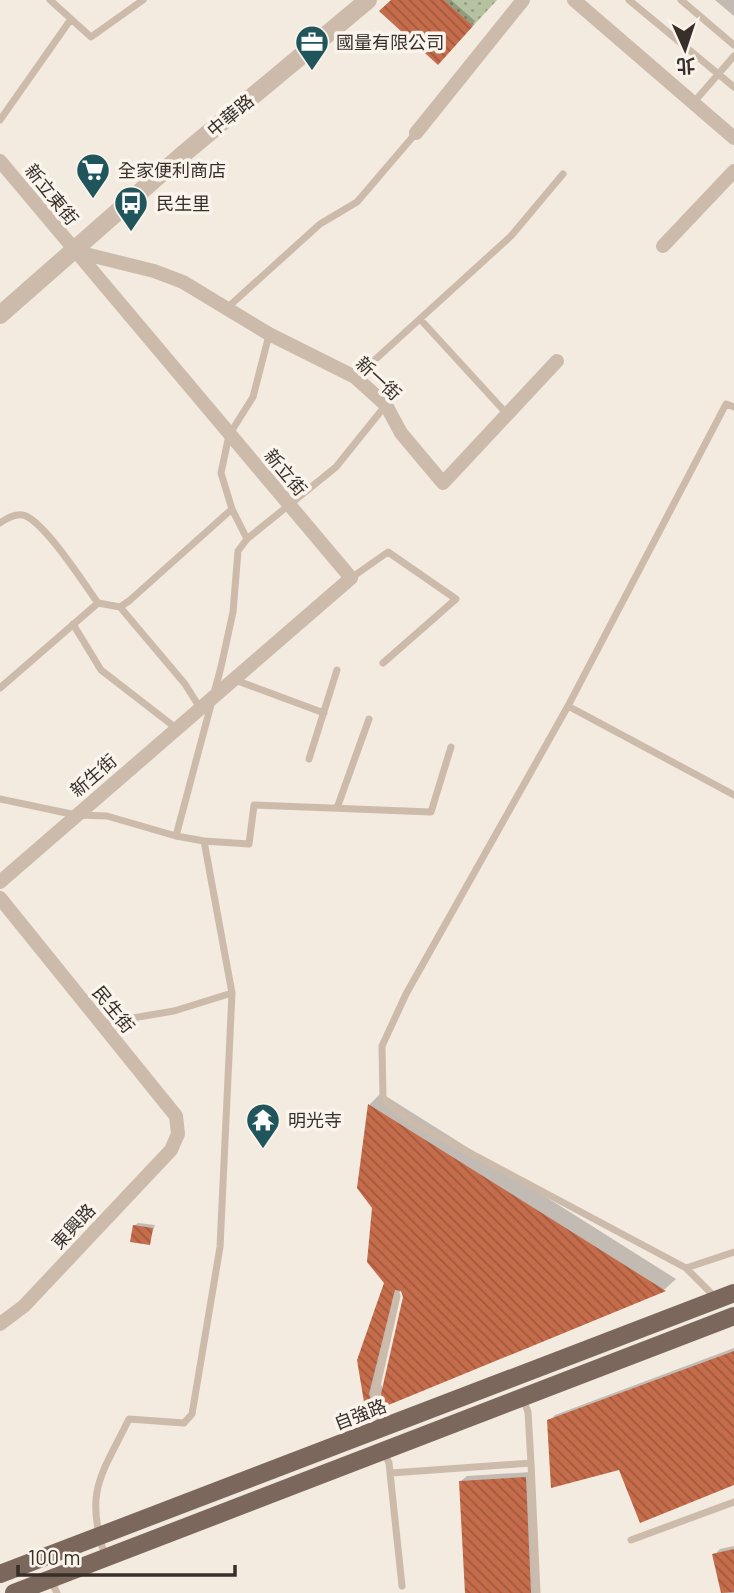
<svg xmlns="http://www.w3.org/2000/svg" width="734" height="1593" font-family="Barlow,'Noto Sans TC',sans-serif">
  <defs>
    <pattern id="grass-dots" width="8" height="8" patternUnits="userSpaceOnUse" patternTransform="scale(1.75)"><rect width="8" height="8" fill="#b6c29f"/><path d="M2 2h.1M6 6h.1" fill="none" stroke="#959e82" stroke-width="1.8" stroke-linecap="round"/></pattern>
    <pattern id="building-back-hatch" width="6" height="6" patternUnits="userSpaceOnUse" patternTransform="scale(1.75)"><rect width="6" height="6" fill="#c56c4b"/><path d="M-1 5l2 2M0 0l6 6M5-1l2 2" fill="none" stroke="#a1593f"/></pattern>
  </defs>
  <rect width="100%" height="100%" fill="#f3eae0"/>
  <path fill="url(#grass-dots)" d="M 444,0 L 497,0 L 473,26 Z"/>
  <path fill="#0003" fill-rule="evenodd" d="M 393,0 L 451,0 L 475,21 L 438,62 Z
    M 715,0 L 734,0 L 734,16 Z
    M 381,1093 L 676,1279 L 665,1289 L 387,1403 L 385,1398 L 368,1411 L 359,1361 L 386,1283 L 373,1208 L 359,1188 L 370,1104 ZM 400,1291 L 405,1296 L 384,1393 L 380,1381 Z
    M 138,1223 L 155,1225 L 149,1243 L 134,1226 Z
    M 734,1348 L 734,1484 L 549,1421 L 555,1415 Z
    M 531,1472 L 538,1593 L 467,1593 L 461,1481 L 467,1476 Z
    M 734,1546 L 734,1593 L 723,1593 L 714,1555 L 720,1549 Z"/>
  <path fill="url(#building-back-hatch)" d="M 391,0 L 444,0 L 473,26 L 438,65 L 379,11 Z
    M 368,1104 L 666,1291 L 386,1406 L 381,1394 L 403,1297 L 401,1291 L 395,1290 L 369,1394 L 375,1410 L 366,1414 L 357,1360 L 384,1283 L 367,1262 L 372,1208 L 357,1188 Z
    M 133,1225 L 153,1228 L 150,1245 L 130,1242 Z
    M 734,1351 L 734,1485 L 640,1523 L 619,1470 L 551,1488 L 547,1420 Z
    M 526,1477 L 531,1593 L 465,1593 L 459,1481 Z
    M 734,1549 L 734,1592 L 721,1593 L 712,1554 Z"/>
  <g fill="none" stroke-linecap="round" stroke-linejoin="round">
    <path stroke="#ccbbab" stroke-width="7" d="M 50,0 L 91,37 L 143,0
      M 629,0 L 734,87
      M 681,0 L 734,45
      M 694,102 L 734,56
      M 0,120 L 71,19
      M 227,308 L 320,224 L 357,202 L 416,133
      M 420,319 L 507,414
      M 356,377 L 511,236 L 563,174
      M 734,407 L 726,404 L 568,706 L 734,795
      M 0,523 C 7,518 17,512 26,516 C 47,526 83,582 98,603
      M 247,539 L 336,467 L 385,406
      M 351,578 L 388,552 L 456,599 L 383,663
      M 120,607 L 185,684 L 200,708
      M 73,624 L 101,670 L 176,728
      M 235,680 L 324,713
      M 0,688 L 98,603 L 120,607 L 129,601 L 232,509
      M 568,706 L 406,994 L 382,1046 L 383,1099 L 412,1122 L 686,1268 L 717,1299
      M 309,759 L 337,670
      M 0,799 L 76,815 L 107,816 L 176,836 L 221,667 L 233,612 L 238,551 L 247,539 L 232,509 L 221,473 L 229,435 L 253,397 L 269,335
      M 337,808 L 369,719
      M 204,841 L 249,844 L 254,805 L 431,812 L 451,747
      M 103,1023 L 174,1011 L 232,993
      M 686,1268 L 734,1252
      M 376,1427 L 382,1412 L 375,1395 L 397,1296
      M 384,1452 L 389,1463 L 402,1586
      M 531,1463 L 537,1593
      M 391,1473 L 531,1463 L 528,1412 L 523,1399
      M 631,1540 L 734,1502
      M 105,1556 C 84,1491 101,1476 129,1419 L 184,1423 L 192,1414 L 220,1247 L 232,993 L 204,841 L 176,836
      M 50,1579 L 57,1593"/>
    <path stroke="#ccbbab" stroke-width="14" d="M 574,0 L 734,138
      M 416,133 L 523,0
      M 0,161 L 351,578 L 0,882
      M 663,246 L 734,171
      M 73,251 L 154,271 L 183,282 L 269,334 L 355,377 L 386,405 L 401,433 L 443,483 L 557,361
      M 0,898 L 176,1116 L 178,1134 L 171,1150 L 24,1306 L 0,1324"/>
    <path stroke="#ccbbab" stroke-width="18" d="M 0,315 L 181,156 L 368,0"/>
    <path stroke="#7b675c" stroke-width="18" d="M 0,1574 L 734,1293
      M 14,1593 L 734,1316"/>
  </g>
  <defs>
    <g id="office-pin" transform="scale(1.75)"><path d="M0 17L-7.5 6A9.5 9.5 0 1 1 7.5 6Z" fill="#20565b" stroke="#faf4ec"/><path d="M-6-3h4V-5.5h4V-3h4V5H-6ZM-1-4.5V-3h2v-1.5ZM-6 0V1H6V0Z" fill="#fff"/></g>
    <g id="supermarket-pin" transform="scale(1.75)"><path d="M0 17L-7.5 6A9.5 9.5 0 1 1 7.5 6Z" fill="#20565b" stroke="#faf4ec"/><path d="M-6-5.5h2.5l.6 2H6L4.5 2H-2.5L-4.4-4H-6ZM-1.5 3.2a1.3 1.3 0 1 0 .1 0ZM3 3.2a1.3 1.3 0 1 0 .1 0Z" fill="#fff"/></g>
    <g id="bus-pin" transform="scale(1.75)"><path d="M0 17L-7.5 6A9.5 9.5 0 1 1 7.5 6Z" fill="#20565b" stroke="#faf4ec"/><path d="M-5-6H5V4H4V6H2V4H-2V6H-4V4H-5ZM-3.5-4V0h7V-4ZM-3.5 1.2v1.5H-2V1.2ZM2 1.2v1.5H3.5V1.2Z" fill="#fff"/></g>
    <g id="temple-pin" transform="scale(1.75)"><path d="M0 17L-7.5 6A9.5 9.5 0 1 1 7.5 6Z" fill="#20565b" stroke="#faf4ec"/><path d="M0-6L5-2H3V0L6.5 2.5H4V6H1.5V3h-3V6H-4V2.5H-6.5L-3 0V-2H-5Z" fill="#fff"/></g>
  </defs>
  <g fill-rule="evenodd">
    <use href="#office-pin" x="312" y="42"/>
    <use href="#supermarket-pin" x="93" y="170"/>
    <use href="#bus-pin" x="131" y="203"/>
    <use href="#temple-pin" x="263" y="1120"/>
  </g>
  <g text-anchor="middle" dominant-baseline="central" stroke-width="7" stroke-linejoin="round" paint-order="stroke">
    <g font-size="18" fill="#392f2a" stroke="#faf4ec" text-anchor="start">
      <text x="336" y="42">國量有限公司</text>
      <text x="118" y="170">全家便利商店</text>
      <text x="156" y="203">民生里</text>
      <text x="288" y="1120">明光寺</text>
    </g>
    <g font-size="18" fill="#392f2a" stroke="#faf4ec">
      <text transform="translate(230 115) rotate(-40)">中華路</text>
      <text transform="translate(52 194) rotate(51)">新立東街</text>
      <text transform="translate(379 378) rotate(43)">新一街</text>
      <text transform="translate(286 472) rotate(50)">新立街</text>
      <text transform="translate(93 775) rotate(-41)">新生街</text>
      <text transform="translate(114 1009) rotate(51)">民生街</text>
      <text transform="translate(73 1226) rotate(-47)">東興路</text>
      <text transform="translate(360 1414) rotate(-21)">自強路</text>
    </g>
  </g>
  <g transform="translate(685 49) rotate(177)" stroke="#faf4ec" stroke-width="5" paint-order="stroke">
  <path d="M0-5L12 26L0 18L-12 26Z" fill="#392f2a"/>
  <text y="-10" font-size="19" font-weight="bold" text-anchor="middle" fill="#392f2a">北</text>
  </g>
  <path d="M18 1565v10h217v-10" fill="none" stroke="#392f2a" stroke-width="3.5"/>
  <text x="28" y="1565" font-size="21" fill="#392f2a" stroke="#faf4ec" stroke-width="5" paint-order="stroke">100 m</text>
</svg>
